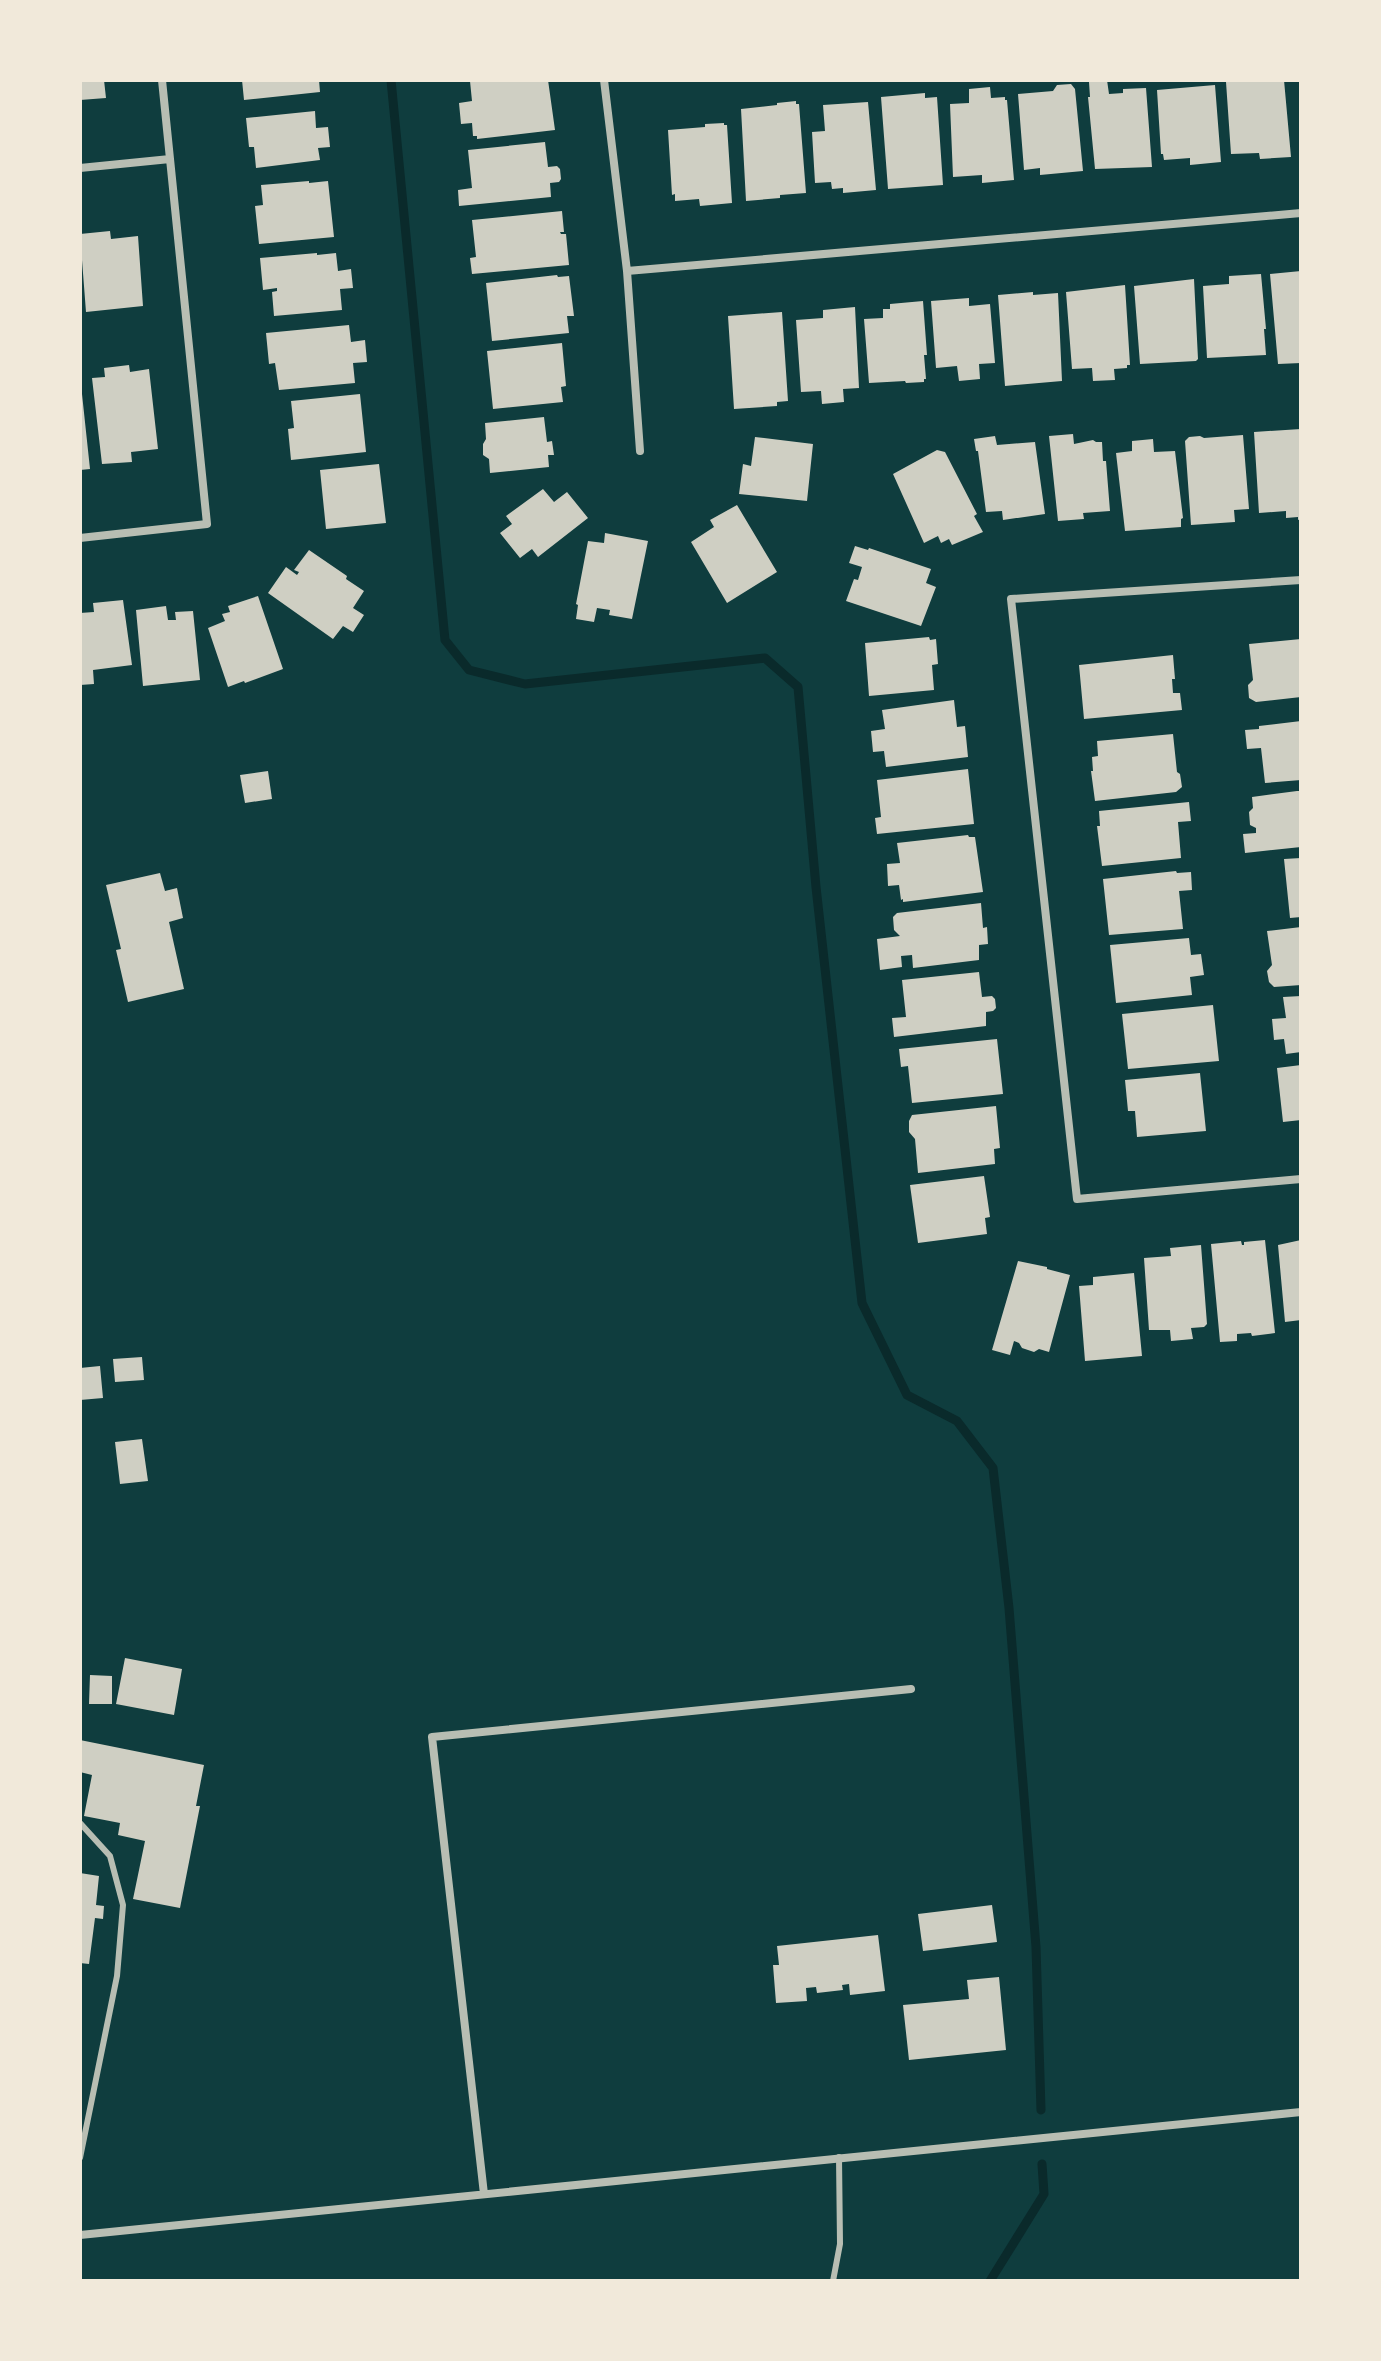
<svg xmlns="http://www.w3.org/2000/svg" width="1381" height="2361" font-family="Figtree,sans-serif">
  <rect width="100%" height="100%" fill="#0f3d3e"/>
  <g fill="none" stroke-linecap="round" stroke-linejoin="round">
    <path stroke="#0a2a2b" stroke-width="9" d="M 391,80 L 445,640 L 469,670 L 525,684 L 765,658 L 798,687 L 816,887 L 862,1303 L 907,1395 L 957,1421 L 993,1468 L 1009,1608 L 1036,1947 L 1041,2110
      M 990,2281 L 1044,2194 L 1042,2164"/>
  </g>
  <path fill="#cfcfc3" d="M 80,80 L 104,80 L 106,98 L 80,100 Z
    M 242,80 L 319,80 L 320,92 L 244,100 Z
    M 484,80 L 548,80 L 555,130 L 477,139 L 477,136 L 473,136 L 472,123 L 461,124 L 459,103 L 472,101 L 470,81 Z
    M 1107,80 L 1109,94 L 1123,93 L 1123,89 L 1146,88 L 1152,167 L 1095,169 L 1088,97 L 1090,97 L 1089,82 Z
    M 1245,80 L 1284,80 L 1291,157 L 1260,159 L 1259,153 L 1231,154 L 1226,82 Z
    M 1071,84 L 1075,89 L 1083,171 L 1040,175 L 1040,168 L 1024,170 L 1018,94 L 1053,91 L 1057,85 Z
    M 1215,85 L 1221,162 L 1190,165 L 1190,158 L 1164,160 L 1163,154 L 1161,154 L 1157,90 Z
    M 990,87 L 991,98 L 1005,97 L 1005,100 L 1007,100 L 1014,180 L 982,183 L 982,175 L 953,177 L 950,104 L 969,103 L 969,89 Z
    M 925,93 L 925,98 L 937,97 L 943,185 L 888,189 L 881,97 Z
    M 796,101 L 796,104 L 799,104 L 806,193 L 780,195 L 780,198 L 746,201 L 741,109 L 777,105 L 777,103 Z
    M 868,102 L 876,190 L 843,193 L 843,188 L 832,189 L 831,182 L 815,183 L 812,132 L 825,131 L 823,105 Z
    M 315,111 L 316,128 L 328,127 L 330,147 L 318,148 L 320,160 L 256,168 L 254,147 L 249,147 L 246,118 Z
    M 724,123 L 724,125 L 727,125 L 732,203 L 700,206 L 699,199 L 675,201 L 675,194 L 672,195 L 668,130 L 705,127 L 705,124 Z
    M 545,142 L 548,167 L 557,166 L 560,169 L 561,179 L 559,182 L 550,183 L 551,197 L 459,206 L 458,190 L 472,188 L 468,150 Z
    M 309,181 L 309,183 L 328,181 L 334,237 L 259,244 L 255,206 L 263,205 L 261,185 Z
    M 562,211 L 564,232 L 560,232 L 561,234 L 566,234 L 569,265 L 472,274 L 470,258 L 476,257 L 472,220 Z
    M 110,231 L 111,239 L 138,236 L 143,306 L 86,312 L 80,234 Z
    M 317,253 L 317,255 L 336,253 L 338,271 L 351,269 L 353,288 L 340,289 L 342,310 L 274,316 L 272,292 L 277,291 L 277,288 L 263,290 L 260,258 Z
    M 1301,271 L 1301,363 L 1278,364 L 1270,274 Z
    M 1261,274 L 1266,329 L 1264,329 L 1266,355 L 1207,358 L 1203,286 L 1229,284 L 1229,276 Z
    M 557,275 L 558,277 L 569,276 L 574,316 L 567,316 L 569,333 L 492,341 L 486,283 Z
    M 1194,279 L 1198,359 L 1196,361 L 1140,364 L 1134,286 Z
    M 1125,285 L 1130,365 L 1127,365 L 1127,368 L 1114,369 L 1115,380 L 1093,381 L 1092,368 L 1072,369 L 1066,292 Z
    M 1033,292 L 1033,295 L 1058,293 L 1062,381 L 1005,386 L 998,295 Z
    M 969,298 L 969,306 L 990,304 L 995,363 L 979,364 L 980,379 L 959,381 L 957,366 L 936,368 L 931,301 Z
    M 923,301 L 927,355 L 924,355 L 926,379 L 924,379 L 924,382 L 906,383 L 905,381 L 869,383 L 864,319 L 883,318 L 883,309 L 890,309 L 890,304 Z
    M 855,307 L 859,388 L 843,389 L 844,402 L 822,404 L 821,391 L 801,392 L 796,320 L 823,318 L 823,310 Z
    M 782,312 L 788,401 L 777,402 L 777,406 L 734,409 L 728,316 Z
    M 349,325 L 351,342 L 365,340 L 367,362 L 353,363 L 355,383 L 279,390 L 275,363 L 269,364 L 266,333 Z
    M 562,343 L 566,386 L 561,387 L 563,402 L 493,409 L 487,351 Z
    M 129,365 L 130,372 L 149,369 L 158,449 L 131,452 L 132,462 L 102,464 L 92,378 L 105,377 L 104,368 Z
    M 80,394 L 82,394 L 90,469 L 80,470 Z
    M 360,394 L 366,452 L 291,460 L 288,429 L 294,428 L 291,401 Z
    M 544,417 L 547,442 L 552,441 L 554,455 L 548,455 L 549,467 L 490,473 L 489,459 L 483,455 L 483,444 L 486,439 L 485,423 Z
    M 1301,429 L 1301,519 L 1298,520 L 1298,517 L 1286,518 L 1286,511 L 1259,513 L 1254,432 Z
    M 1073,434 L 1074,444 L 1093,440 L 1096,442 L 1102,442 L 1103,461 L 1106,461 L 1110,511 L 1083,513 L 1084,519 L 1058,521 L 1049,436 Z
    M 1243,435 L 1249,509 L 1234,510 L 1235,522 L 1191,525 L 1185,441 L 1189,437 L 1200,436 L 1204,438 Z
    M 995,436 L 997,445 L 1035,442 L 1045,514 L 1003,520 L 1002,511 L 986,512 L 978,451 L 976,451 L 974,439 Z
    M 755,437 L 813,444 L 807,501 L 739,494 L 743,464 L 751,466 Z
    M 1153,439 L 1154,452 L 1175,451 L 1183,518 L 1181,519 L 1181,527 L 1125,531 L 1116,453 L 1132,451 L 1132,441 Z
    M 937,450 L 945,452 L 977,514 L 974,516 L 983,532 L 952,545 L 949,539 L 941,543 L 938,536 L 924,543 L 893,474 Z
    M 379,464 L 386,523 L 326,529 L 320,470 Z
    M 543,489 L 554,502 L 567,492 L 588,518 L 538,557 L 532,549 L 520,558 L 500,533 L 512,524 L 506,516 Z
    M 737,505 L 777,572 L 727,603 L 691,542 L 714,527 L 710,520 Z
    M 605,533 L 648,541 L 632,619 L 609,615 L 610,610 L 597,608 L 594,622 L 576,619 L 578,605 L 576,604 L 588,541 L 604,543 Z
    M 855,546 L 868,550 L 869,548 L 931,569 L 926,583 L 936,587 L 921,626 L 846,601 L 854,579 L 858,580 L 862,567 L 849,563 Z
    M 309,550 L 347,576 L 346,579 L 364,591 L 353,608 L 364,615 L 353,632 L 343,626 L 333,639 L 268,593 L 286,567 L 297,575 L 299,572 L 294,570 Z
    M 258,596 L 283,669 L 245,683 L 244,681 L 228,687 L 208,628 L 225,621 L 222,614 L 230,612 L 228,606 Z
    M 123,600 L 132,665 L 93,670 L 94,684 L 80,685 L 80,613 L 94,612 L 93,603 Z
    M 166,606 L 168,620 L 176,620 L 175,612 L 193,611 L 200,680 L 143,686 L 136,610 Z
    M 929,637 L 930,640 L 936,639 L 938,664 L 932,665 L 934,690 L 869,696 L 865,643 Z
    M 1301,639 L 1301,697 L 1256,702 L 1249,698 L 1248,685 L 1253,680 L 1249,644 Z
    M 1173,655 L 1175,679 L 1172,679 L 1173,693 L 1180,693 L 1182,710 L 1084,719 L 1079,665 Z
    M 954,700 L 957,727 L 965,726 L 968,757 L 886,767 L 884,751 L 873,752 L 871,731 L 885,729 L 882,710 Z
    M 1301,721 L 1301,780 L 1265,783 L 1261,748 L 1247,749 L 1245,730 L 1259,729 L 1259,726 Z
    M 1173,734 L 1177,772 L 1180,774 L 1182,787 L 1176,792 L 1095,801 L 1091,771 L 1093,771 L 1092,757 L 1098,756 L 1097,741 Z
    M 968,769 L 974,824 L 877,834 L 875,818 L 881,817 L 877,780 Z
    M 268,771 L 272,799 L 245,803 L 240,775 Z
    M 1297,791 L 1301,791 L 1301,847 L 1245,853 L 1243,834 L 1256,833 L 1256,828 L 1250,825 L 1249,812 L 1253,808 L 1252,797 Z
    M 1189,802 L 1191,821 L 1178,822 L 1181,858 L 1102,866 L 1097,826 L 1100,826 L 1099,811 Z
    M 968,835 L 969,837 L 975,837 L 983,892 L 903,902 L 903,899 L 901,900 L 899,885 L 888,886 L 887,864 L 900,863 L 897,843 Z
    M 1301,858 L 1301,917 L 1290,918 L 1284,859 Z
    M 1176,871 L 1177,873 L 1191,872 L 1192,890 L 1179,891 L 1183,929 L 1109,935 L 1103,879 Z
    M 160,873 L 165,891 L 177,888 L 183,918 L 169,922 L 184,989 L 128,1002 L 116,950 L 121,949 L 106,885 Z
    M 981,903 L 983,928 L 987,927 L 988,944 L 979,945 L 979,960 L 913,968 L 912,955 L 901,956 L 902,967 L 880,970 L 877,939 L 900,936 L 894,930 L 893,917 L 897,913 Z
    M 1301,927 L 1301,985 L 1274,987 L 1269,982 L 1267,971 L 1272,965 L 1267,931 Z
    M 1189,938 L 1191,955 L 1201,954 L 1204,975 L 1190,977 L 1192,995 L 1116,1003 L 1110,945 Z
    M 979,972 L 982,997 L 992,996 L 995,999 L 996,1008 L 993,1011 L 986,1012 L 986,1026 L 894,1037 L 892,1018 L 906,1017 L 902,980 Z
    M 1301,996 L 1301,1052 L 1286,1054 L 1284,1039 L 1274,1040 L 1272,1019 L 1286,1018 L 1283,997 Z
    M 1213,1005 L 1219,1061 L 1128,1069 L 1122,1014 Z
    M 997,1039 L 1003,1094 L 912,1103 L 908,1066 L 901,1067 L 899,1049 Z
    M 1301,1065 L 1301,1120 L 1283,1122 L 1277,1068 Z
    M 1200,1073 L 1206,1131 L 1137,1137 L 1135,1111 L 1128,1111 L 1125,1080 Z
    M 996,1106 L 1000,1148 L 994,1149 L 995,1164 L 918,1173 L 915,1139 L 909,1132 L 909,1121 L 912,1115 Z
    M 984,1176 L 990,1217 L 985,1218 L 987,1234 L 918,1243 L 910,1185 Z
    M 1265,1240 L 1275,1333 L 1252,1336 L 1251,1333 L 1237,1334 L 1237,1341 L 1220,1342 L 1211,1244 L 1241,1241 L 1242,1245 L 1244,1245 L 1244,1242 Z
    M 1301,1240 L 1301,1320 L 1285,1322 L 1278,1245 Z
    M 1201,1245 L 1207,1324 L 1204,1327 L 1191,1328 L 1193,1339 L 1171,1341 L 1170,1330 L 1149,1330 L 1144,1258 L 1171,1256 L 1170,1248 Z
    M 1018,1261 L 1047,1267 L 1047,1269 L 1070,1275 L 1049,1352 L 1039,1349 L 1034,1352 L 1022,1348 L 1019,1343 L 1014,1341 L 1010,1355 L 992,1350 Z
    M 1134,1273 L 1142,1356 L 1085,1361 L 1079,1286 L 1093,1285 L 1093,1277 Z
    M 142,1357 L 144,1380 L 115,1382 L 113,1359 Z
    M 100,1366 L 103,1398 L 80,1400 L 80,1368 Z
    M 142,1439 L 148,1481 L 120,1484 L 115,1442 Z
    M 125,1658 L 182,1669 L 174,1715 L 116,1704 Z
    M 90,1675 L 112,1676 L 112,1704 L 89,1704 Z
    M 80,1740 L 204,1765 L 196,1806 L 200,1806 L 180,1908 L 133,1899 L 145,1841 L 118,1835 L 120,1823 L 84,1816 L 92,1775 L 80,1772 Z
    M 80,1873 L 99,1876 L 96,1905 L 104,1906 L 103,1919 L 95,1918 L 89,1964 L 80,1963 Z
    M 992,1905 L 997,1942 L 923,1951 L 918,1914 Z
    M 878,1935 L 885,1991 L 850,1995 L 849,1984 L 842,1985 L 843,1990 L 817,1993 L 816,1987 L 806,1988 L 807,2001 L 776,2003 L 773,1965 L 779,1965 L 777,1946 Z
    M 999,1977 L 1006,2050 L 909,2060 L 903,2005 L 969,1999 L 967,1980 Z"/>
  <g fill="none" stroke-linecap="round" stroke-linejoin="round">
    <path stroke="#b8beb3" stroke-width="6" d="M 80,1823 L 110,1856 L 123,1905 L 117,1976 L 80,2158
      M 833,2281 L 840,2244 L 839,2157"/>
    <path stroke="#b8beb3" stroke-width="8" d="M 604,80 L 627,271 L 640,451
      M 80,168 L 170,159
      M 627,271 L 1301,213
      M 80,538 L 207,524 L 162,80
      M 1301,580 L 1011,599 L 1077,1199 L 1301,1179
      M 484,2194 L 432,1737 L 911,1689
      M 80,2235 L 1301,2112"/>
  </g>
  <rect width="1381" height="2361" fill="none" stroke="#f1e9da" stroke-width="164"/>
</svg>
